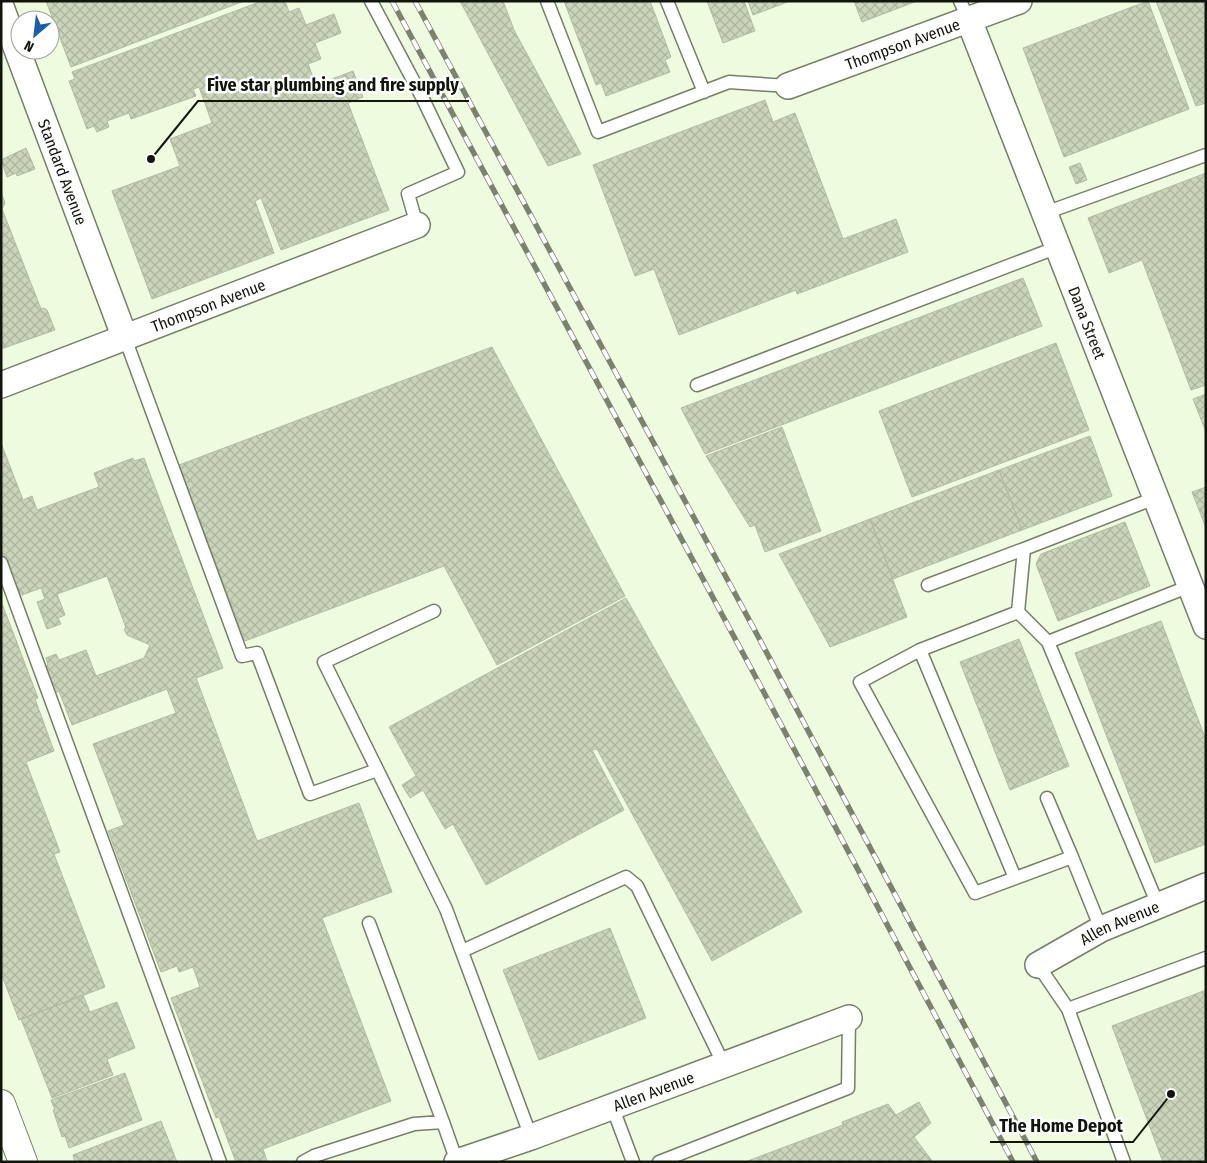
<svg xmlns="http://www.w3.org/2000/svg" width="1207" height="1163" font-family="'Fira Sans Condensed',sans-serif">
  <defs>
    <pattern id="building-cross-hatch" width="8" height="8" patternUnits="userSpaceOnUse" patternTransform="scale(1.25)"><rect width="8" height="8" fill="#c9d4b9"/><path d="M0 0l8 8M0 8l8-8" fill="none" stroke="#acb59e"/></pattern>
  </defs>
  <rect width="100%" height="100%" fill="#effbdf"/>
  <path fill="url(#building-cross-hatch)" stroke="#b1bba0" d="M 46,1 L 244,1 L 71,67 Z
    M 262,1 L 285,1 L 289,12 L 299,8 L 306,25 L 334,14 L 341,33 L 315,43 L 321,59 L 308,64 L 316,85 L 353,71 L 363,97 L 348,103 L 389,210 L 281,250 L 261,198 L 255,201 L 274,253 L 152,299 L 112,191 L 180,166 L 170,139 L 212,123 L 199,87 L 193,89 L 196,96 L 131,119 L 129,113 L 107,121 L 109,127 L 97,132 L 94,126 L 87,129 L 69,81 L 75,79 L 72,72 Z
    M 460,1 L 503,1 L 514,30 L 581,154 L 548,166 Z
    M 564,1 L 650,1 L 671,57 L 665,60 L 670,72 L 606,96 L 601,83 L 596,85 Z
    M 707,1 L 744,1 L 755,31 L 723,43 Z
    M 748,1 L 790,1 L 753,15 Z
    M 854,1 L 917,1 L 862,22 Z
    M 1148,1 L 1189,109 L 1064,157 L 1023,48 Z
    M 1156,1 L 1206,1 L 1206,103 L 1196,106 Z
    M 765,100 L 773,122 L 795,113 L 843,239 L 896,219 L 908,252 L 797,294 L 796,290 L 679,335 L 654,269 L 635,276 L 593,165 Z
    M 26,148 L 35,169 L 17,176 L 16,173 L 7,177 L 1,160 Z
    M 1080,163 L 1087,180 L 1076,184 L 1069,167 Z
    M 1206,173 L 1206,385 L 1191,390 L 1142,260 L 1109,273 L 1088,218 Z
    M 1,192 L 5,203 L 2,209 L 41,309 L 44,308 L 47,310 L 55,330 L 1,349 Z
    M 1023,278 L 1042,326 L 705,454 L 681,408 Z
    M 1056,343 L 1089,430 L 912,497 L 879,411 Z
    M 492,347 L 625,596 L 497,665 L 444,566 L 245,641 L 179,465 Z
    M 1206,394 L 1206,432 L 1193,399 Z
    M 782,427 L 821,531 L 765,552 L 755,525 L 750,527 L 706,456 Z
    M 1090,436 L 1112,496 L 1022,530 L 999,470 Z
    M 1,443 L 23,500 L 32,496 L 37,510 L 99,487 L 94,473 L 133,458 L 134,461 L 144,458 L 223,668 L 196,678 L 257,841 L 359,803 L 392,892 L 322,918 L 391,1101 L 263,1149 L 267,1161 L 265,1162 L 236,1162 L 219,1117 L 216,1118 L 171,998 L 200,987 L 193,967 L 179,972 L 177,966 L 161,972 L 108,831 L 124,825 L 93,744 L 176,713 L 167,689 L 72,725 L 59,691 L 55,693 L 45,666 L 48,665 L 46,658 L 56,654 L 59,660 L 86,650 L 96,676 L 144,658 L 150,645 L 127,635 L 124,629 L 126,628 L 107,576 L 57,594 L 65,615 L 58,618 L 61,624 L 47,629 L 37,602 L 45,599 L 41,588 L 19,596 L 1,550 Z
    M 999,470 L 1022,530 L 893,579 L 870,519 Z
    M 1206,487 L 1206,528 L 1192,492 Z
    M 870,519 L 907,617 L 830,647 L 779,554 Z
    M 1125,522 L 1150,586 L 1058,621 L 1036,564 L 1041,554 Z
    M 626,598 L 802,912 L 712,961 L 597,749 L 592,750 L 624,810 L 486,885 L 453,824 L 445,829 L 423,790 L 410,798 L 402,785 L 416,776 L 389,727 Z
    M 1,601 L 38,698 L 35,699 L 54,751 L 26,762 L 60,852 L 54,854 L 105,987 L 19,1020 L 1,973 Z
    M 1161,621 L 1206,740 L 1206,844 L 1155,863 L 1075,653 Z
    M 1019,639 L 1069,766 L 1010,790 L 960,662 Z
    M 610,928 L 646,1018 L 539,1060 L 503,970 Z
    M 1206,990 L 1206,1162 L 1163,1162 L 1112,1026 Z
    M 83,995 L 90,1012 L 117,1002 L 135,1048 L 107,1059 L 113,1075 L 52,1098 L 21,1019 Z
    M 125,1073 L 142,1120 L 69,1148 L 65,1136 L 62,1137 L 53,1110 L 55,1110 L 51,1100 Z
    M 919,1102 L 931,1123 L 914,1137 L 933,1162 L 745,1162 L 843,1125 L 842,1122 L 888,1104 L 896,1115 Z
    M 161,1121 L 177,1162 L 75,1162 L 73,1155 Z"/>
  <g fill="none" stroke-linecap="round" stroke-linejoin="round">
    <g stroke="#767f66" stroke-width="15">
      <path id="lane" d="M 371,1 L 422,97 L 458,172 L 408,194 L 417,225
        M 547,1 L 598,132 L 729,82 L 788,86
        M 667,1 L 704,92
        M 960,1 L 969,20
        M 1045,213 L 1206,155
        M 125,338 L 242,656 L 257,653 L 310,794 L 377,770
        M 697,385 L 1058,247
        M 1,563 L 220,1162
        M 928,585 L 1024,549
        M 434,611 L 324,662 L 446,909 L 531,1137
        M 1018,612 L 1048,642 L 1158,905
        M 1048,642 L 1190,586
        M 920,650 L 1015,878
        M 1047,798 L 1072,857 L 975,893 L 860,682 L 920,650 L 1018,612 L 1024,549 L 1155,498
        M 1072,857 L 1101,929
        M 369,923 L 443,1122
        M 462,951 L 626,877 L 637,886 L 724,1065
        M 1038,965 L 1068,1009 L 1124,1162
        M 1068,1009 L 1206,958
        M 612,1106 L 633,1162
        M 303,1162 L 314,1156 L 414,1124 L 443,1122 L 457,1162
        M 659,1162 L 848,1088 L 849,1018"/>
    </g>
    <g stroke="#767f66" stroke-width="28">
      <g id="street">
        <path id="s1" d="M 1,7 L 125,338"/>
        <path id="s2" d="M 969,20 L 1206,626"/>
        <path id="s3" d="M 788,86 L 1019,1"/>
        <path id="s4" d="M 1,385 L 417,225"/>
        <path id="s5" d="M 1038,965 L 1101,929 L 1206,886"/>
        <path id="s6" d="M 457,1162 L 531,1137 L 849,1018"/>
      </g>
    </g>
    <g stroke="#767f66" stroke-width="30">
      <path id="primary" d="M 1,1104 L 23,1162"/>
    </g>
    <use href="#lane" stroke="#fff" stroke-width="12"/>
    <use href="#street" stroke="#fff" stroke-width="25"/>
    <use href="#primary" stroke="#fff" stroke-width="28"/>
    <g stroke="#7b8270" stroke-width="5.5">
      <path id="rail" d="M 392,1 L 760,685 L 1013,1162
        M 415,1 L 753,627 L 1037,1162"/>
    </g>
    <use href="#rail" stroke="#fff" stroke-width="4" stroke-dasharray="11" stroke-linecap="butt"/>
  </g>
  <g text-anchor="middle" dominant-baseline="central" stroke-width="5" stroke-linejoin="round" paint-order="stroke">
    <g font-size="16" fill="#12150c" stroke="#fff">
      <text stroke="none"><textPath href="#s3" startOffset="122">Thompson Avenue</textPath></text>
      <text stroke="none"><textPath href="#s1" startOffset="176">Standard Avenue</textPath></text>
      <text stroke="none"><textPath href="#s4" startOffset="222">Thompson Avenue</textPath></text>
      <text stroke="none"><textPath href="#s2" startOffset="325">Dana Street</textPath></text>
      <text stroke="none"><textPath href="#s5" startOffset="92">Allen Avenue</textPath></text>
      <text stroke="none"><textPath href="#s6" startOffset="209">Allen Avenue</textPath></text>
    </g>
  </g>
  <path fill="none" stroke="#12150c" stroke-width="2" d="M151 159L198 101H469M1171 1094L1133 1142H990"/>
  <g fill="#12150c" stroke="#fff" stroke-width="2">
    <circle cx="151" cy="159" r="5"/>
    <circle cx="1171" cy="1094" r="5"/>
  </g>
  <g font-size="18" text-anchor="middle" font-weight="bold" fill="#12150c" stroke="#fff" stroke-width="5" stroke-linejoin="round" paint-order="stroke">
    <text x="333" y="91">Five star plumbing and fire supply</text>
    <text x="1061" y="1132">The Home Depot</text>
  </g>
  <rect width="1207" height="1163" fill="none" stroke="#12150c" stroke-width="5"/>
  <g transform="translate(35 35) rotate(208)"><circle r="24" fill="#ffffff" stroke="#a0a19e"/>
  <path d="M0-4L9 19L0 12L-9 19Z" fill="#195eae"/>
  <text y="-8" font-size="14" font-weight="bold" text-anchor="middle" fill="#12150c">N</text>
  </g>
</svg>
